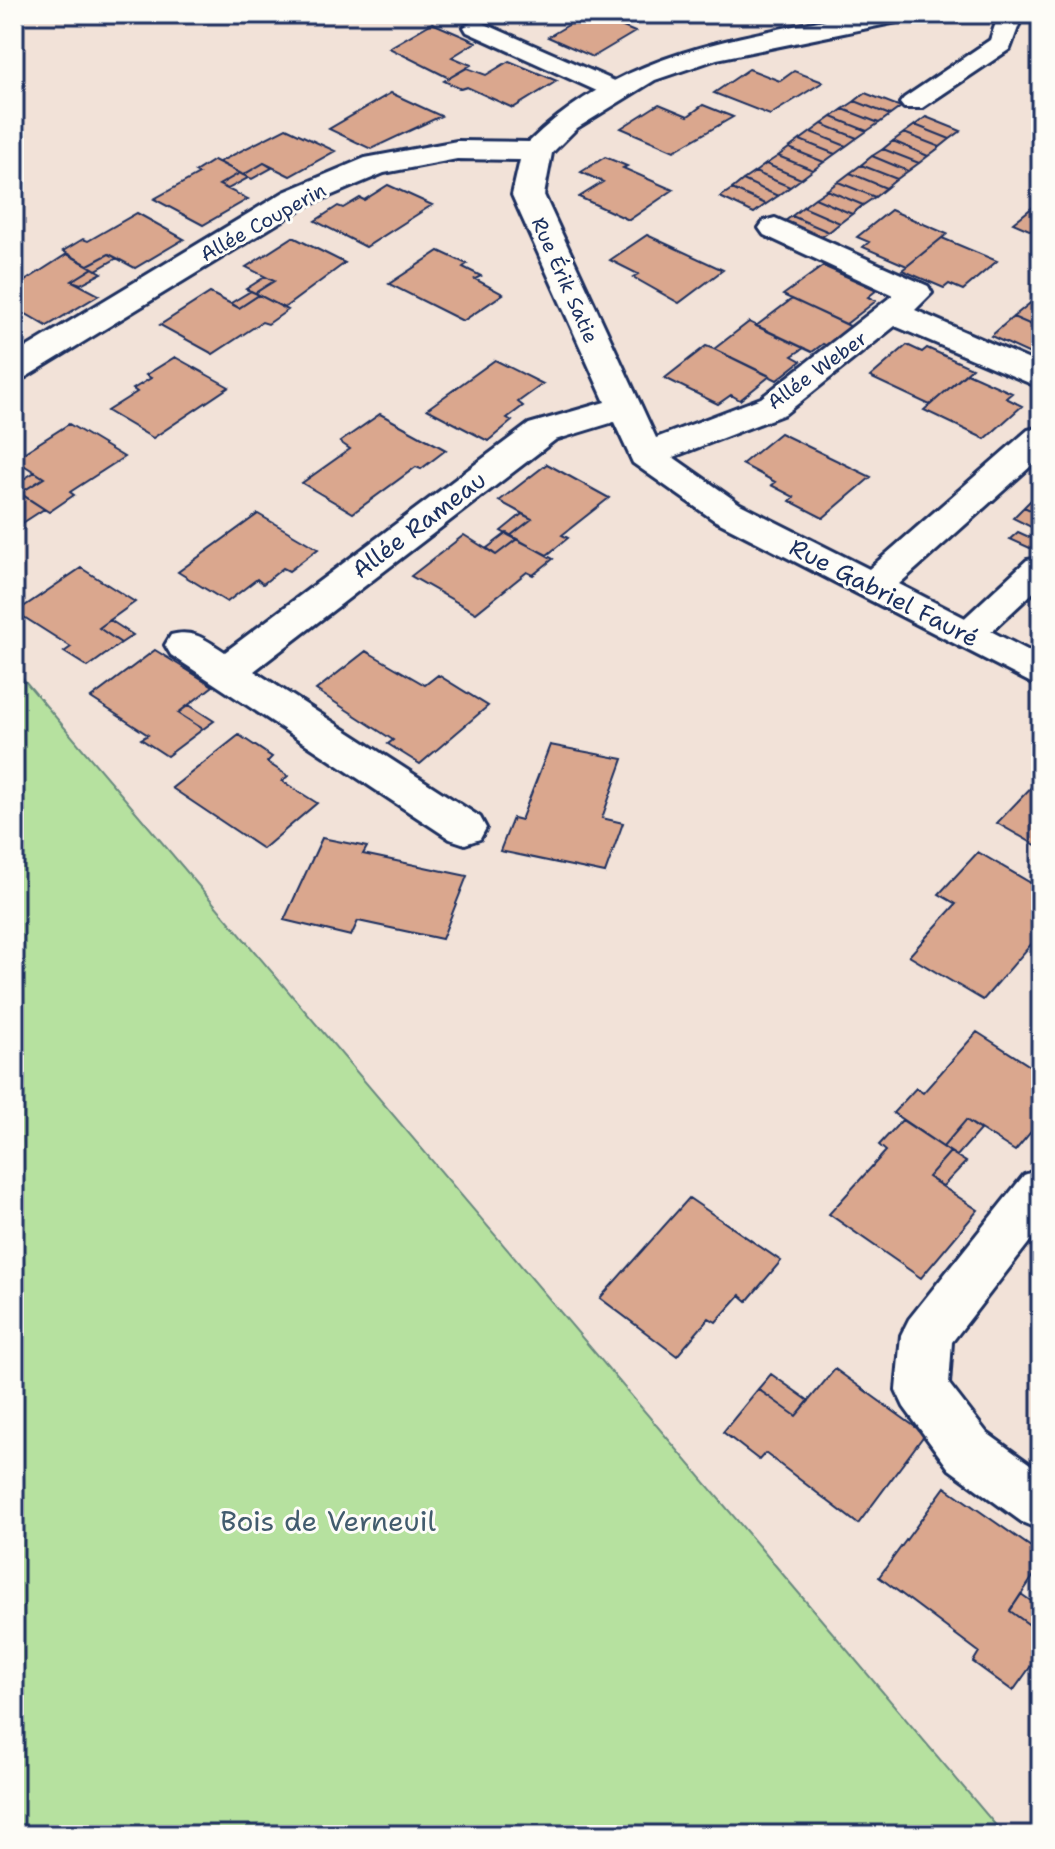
<svg xmlns="http://www.w3.org/2000/svg" width="1055" height="1849" font-family="'Shantell Sans',sans-serif">
  <rect width="100%" height="100%" fill="#f2e2d8"/>
  <filter id="ink" filterUnits="userSpaceOnUse"><feTurbulence type="fractalNoise" baseFrequency=".0125" numOctaves="2"/><feDisplacementMap in="SourceGraphic" scale="16" xChannelSelector="R" yChannelSelector="G"/><feConvolveMatrix kernelMatrix="1 2 1 2 8 2 1 2 1" color-interpolation-filters="sRGB"/></filter>
  <g filter="url(#ink)">
    <path fill="#b6e19f" stroke="#68887e" stroke-width="2" d="M 14,668 L 1004,1835 L 14,1835 Z"/>
    <path fill="#daa78e" stroke="#1b2f5e" stroke-width="2" d="M 557,14 L 592,14 L 635,32 L 593,57 L 548,37 L 570,24 L 553,17 Z
      M 432,23 L 476,42 L 452,57 L 471,65 L 449,78 L 389,48 Z
      M 509,61 L 557,81 L 513,108 L 467,87 L 461,89 L 444,81 L 467,68 L 486,75 Z
      M 749,69 L 780,81 L 794,71 L 823,82 L 770,115 L 714,93 Z
      M 391,93 L 441,116 L 371,149 L 329,129 Z
      M 865,93 L 901,107 L 890,115 L 855,101 Z
      M 855,101 L 890,115 L 879,123 L 843,109 Z
      M 659,104 L 688,116 L 703,105 L 733,117 L 674,151 L 621,128 Z
      M 843,109 L 879,123 L 867,131 L 832,117 Z
      M 832,117 L 867,131 L 857,138 L 822,124 Z
      M 926,117 L 961,131 L 950,139 L 915,125 Z
      M 822,124 L 857,138 L 846,146 L 811,132 Z
      M 915,125 L 950,139 L 940,147 L 904,133 Z
      M 286,128 L 335,151 L 290,176 L 264,163 L 243,175 L 219,162 Z
      M 811,132 L 846,146 L 835,154 L 800,140 Z
      M 904,133 L 940,147 L 928,156 L 893,141 Z
      M 800,140 L 835,154 L 824,162 L 789,148 Z
      M 893,141 L 928,156 L 919,163 L 883,149 Z
      M 789,148 L 824,162 L 813,170 L 778,156 Z
      M 883,149 L 919,163 L 908,171 L 872,156 Z
      M 778,156 L 813,170 L 801,179 L 766,164 Z
      M 872,156 L 908,171 L 897,179 L 861,165 Z
      M 605,157 L 627,166 L 623,168 L 673,190 L 629,220 L 579,197 L 603,182 L 581,172 Z
      M 214,160 L 240,173 L 219,185 L 248,199 L 203,225 L 154,199 L 199,174 L 195,172 Z
      M 264,163 L 272,168 L 252,179 L 243,175 Z
      M 766,164 L 801,179 L 790,187 L 755,172 Z
      M 861,165 L 897,179 L 886,188 L 850,173 Z
      M 755,172 L 790,187 L 778,196 L 743,180 Z
      M 240,173 L 248,178 L 228,189 L 219,185 Z
      M 850,173 L 886,188 L 875,197 L 838,182 Z
      M 743,180 L 778,196 L 766,204 L 732,189 Z
      M 838,182 L 875,197 L 863,205 L 827,190 Z
      M 388,185 L 432,205 L 366,247 L 315,221 L 338,206 L 343,208 L 360,198 L 364,200 Z
      M 732,189 L 766,204 L 754,213 L 720,197 Z
      M 827,190 L 863,205 L 852,214 L 815,198 Z
      M 815,198 L 852,214 L 840,223 L 803,207 Z
      M 803,207 L 840,223 L 829,232 L 792,216 Z
      M 1033,207 L 1041,210 L 1041,235 L 1013,223 Z
      M 891,210 L 947,234 L 907,266 L 863,247 L 869,242 L 857,237 Z
      M 137,213 L 184,239 L 135,268 L 109,254 L 88,265 L 63,251 L 83,239 L 88,241 Z
      M 792,216 L 829,232 L 817,240 L 781,224 Z
      M 647,235 L 723,270 L 679,303 L 633,277 L 638,274 L 610,260 Z
      M 293,237 L 345,263 L 284,308 L 255,293 L 274,281 L 246,267 Z
      M 942,238 L 997,261 L 963,290 L 949,284 L 944,288 L 902,270 Z
      M 439,251 L 467,264 L 463,267 L 481,276 L 475,279 L 503,294 L 463,321 L 389,284 Z
      M 67,254 L 93,268 L 72,281 L 99,295 L 47,326 L 14,307 L 14,288 Z
      M 109,254 L 117,258 L 96,270 L 88,265 Z
      M 823,266 L 877,290 L 868,297 L 876,301 L 846,324 L 783,295 Z
      M 93,268 L 102,273 L 81,284 L 72,281 Z
      M 265,277 L 274,281 L 255,293 L 246,289 Z
      M 251,291 L 259,295 L 239,308 L 231,303 Z
      M 210,293 L 239,308 L 259,295 L 288,310 L 268,324 L 262,322 L 213,354 L 160,325 Z
      M 792,299 L 854,328 L 831,348 L 823,344 L 812,352 L 756,326 Z
      M 1034,300 L 1041,303 L 1041,329 L 1013,317 Z
      M 1013,317 L 1041,329 L 1041,359 L 991,336 Z
      M 749,322 L 804,348 L 792,356 L 801,361 L 777,380 L 714,349 Z
      M 907,345 L 922,352 L 927,348 L 972,368 L 930,405 L 870,377 Z
      M 706,346 L 714,349 L 770,376 L 740,400 L 731,395 L 718,404 L 665,378 Z
      M 175,357 L 229,387 L 153,438 L 107,411 L 137,392 L 133,389 L 151,378 L 146,375 Z
      M 495,360 L 543,384 L 518,402 L 523,406 L 507,418 L 512,421 L 488,441 L 427,409 Z
      M 967,373 L 1012,393 L 1006,398 L 1022,406 L 985,439 L 924,410 Z
      M 380,414 L 446,450 L 421,469 L 416,467 L 353,513 L 302,483 L 350,449 L 340,442 Z
      M 69,424 L 124,457 L 70,492 L 74,495 L 49,512 L 20,493 L 44,478 L 14,459 Z
      M 780,433 L 871,477 L 823,518 L 790,501 L 794,497 L 771,485 L 775,482 L 742,464 Z
      M 547,464 L 609,498 L 562,535 L 568,538 L 547,555 L 510,536 L 532,519 L 499,501 Z
      M 35,472 L 44,478 L 20,493 L 14,490 L 14,485 Z
      M 16,491 L 44,509 L 21,524 L 14,523 Z
      M 1037,494 L 1041,496 L 1041,515 L 1024,507 Z
      M 1024,507 L 1041,515 L 1041,532 L 1013,518 Z
      M 258,514 L 318,549 L 289,571 L 283,568 L 263,584 L 257,579 L 227,602 L 178,572 Z
      M 522,514 L 532,519 L 510,536 L 501,531 Z
      M 1018,532 L 1038,541 L 1030,548 L 1010,539 Z
      M 507,533 L 517,539 L 496,555 L 487,548 Z
      M 464,535 L 496,555 L 517,539 L 553,559 L 533,575 L 527,572 L 476,613 L 411,576 Z
      M 81,568 L 135,602 L 99,628 L 121,643 L 88,667 L 64,652 L 71,647 L 16,612 Z
      M 110,620 L 133,635 L 121,643 L 99,628 Z
      M 155,650 L 213,686 L 178,713 L 203,729 L 167,756 L 141,739 L 148,735 L 91,698 Z
      M 366,651 L 425,685 L 438,675 L 488,706 L 420,764 L 388,744 L 393,740 L 316,690 Z
      M 189,705 L 214,721 L 203,729 L 178,713 Z
      M 239,735 L 272,757 L 267,762 L 288,776 L 282,781 L 317,803 L 263,849 L 172,788 Z
      M 550,745 L 623,759 L 602,818 L 623,823 L 605,873 L 500,851 L 513,818 L 521,820 Z
      M 1041,777 L 1041,848 L 997,823 Z
      M 322,838 L 367,847 L 363,854 L 467,876 L 442,939 L 358,921 L 351,936 L 284,920 Z
      M 978,852 L 1041,889 L 1041,933 L 983,1000 L 909,956 L 956,904 L 939,894 Z
      M 977,1032 L 1041,1073 L 1041,1120 L 1015,1151 L 966,1120 L 943,1147 L 893,1113 L 916,1088 L 923,1093 Z
      M 902,1120 L 950,1152 L 928,1177 L 978,1210 L 921,1278 L 829,1214 L 886,1151 L 879,1145 Z
      M 966,1120 L 980,1130 L 957,1156 L 943,1147 Z
      M 950,1152 L 966,1162 L 943,1186 L 928,1177 Z
      M 689,1198 L 781,1261 L 747,1301 L 740,1295 L 716,1322 L 709,1318 L 677,1356 L 600,1298 Z
      M 835,1369 L 925,1434 L 858,1524 L 765,1453 L 759,1460 L 723,1432 L 758,1389 L 796,1416 Z
      M 771,1374 L 809,1401 L 796,1416 L 758,1389 Z
      M 945,1487 L 1041,1554 L 1041,1565 L 1010,1611 L 1041,1633 L 1041,1652 L 1013,1691 L 973,1662 L 979,1652 L 879,1577 Z
      M 1021,1594 L 1041,1608 L 1041,1633 L 1010,1611 Z"/>
    <g fill="none" stroke-linecap="round" stroke-linejoin="round">
      <g stroke="#1b2f5e" stroke-width="6">
        <path id="lane" d="M 999,14 L 1023,14 L 1010,49 L 922,108 L 904,108 L 900,103 L 904,98 L 990,40 Z
          M 476,20 L 626,86 L 630,91 L 626,96 L 608,96 L 467,32 L 464,27 Z
          M 1041,558 L 1041,585 L 979,643 L 967,647 L 955,643 L 950,635 L 955,627 L 1027,560 Z"/>
      </g>
      <g stroke="#1b2f5e" stroke-width="6">
        <path id="street" d="M 855,14 L 911,14 L 907,20 L 897,22 L 717,59 L 655,80 L 577,128 L 552,153 L 544,195 L 656,438 L 761,398 L 893,295 L 764,235 L 759,228 L 764,221 L 775,218 L 928,286 L 932,293 L 915,310 L 1041,365 L 1041,388 L 895,326 L 785,414 L 673,457 L 740,504 L 869,569 L 1028,430 L 1041,427 L 1041,457 L 899,584 L 1041,657 L 1041,688 L 714,520 L 633,463 L 614,422 L 555,440 L 254,671 L 480,817 L 486,828 L 480,839 L 465,844 L 450,839 L 171,655 L 165,645 L 171,635 C 194,629 206,640 225,652 L 529,424 L 605,402 L 512,195 L 520,160 L 457,159 L 384,173 L 306,206 L 26,377 L 14,380 L 14,355 L 284,192 L 365,158 L 457,141 L 529,142 C 620,52 736,38 855,14 Z
          M 1041,1169 L 1041,1227 L 952,1342 L 949,1384 L 987,1433 L 1041,1472 L 1041,1530 L 1022,1522 L 949,1469 L 904,1407 L 896,1390 L 901,1335 L 909,1319 L 1024,1175 Z"/>
      </g>
      <use href="#lane" fill="#fdfcf7" fill-rule="evenodd"/>
      <use href="#street" fill="#fdfcf7" fill-rule="evenodd"/>
    </g>
  </g>
  <g text-anchor="middle" dominant-baseline="central" stroke-width="6" stroke-linejoin="round" paint-order="stroke">
    <g font-size="20" fill="#1b2f5e" stroke="#fdfcf7">
      <text transform="translate(263 222) rotate(-29)">Allée Couperin</text>
      <text transform="translate(565 280) rotate(66)">Rue Érik Satie</text>
      <text transform="translate(817 370) rotate(-36)">Allée Weber</text>
    </g>
    <g font-size="24" fill="#1b2f5e" stroke="#fdfcf7">
      <text transform="translate(419 525) rotate(-37)">Allée Rameau</text>
      <text transform="translate(884 593) rotate(27)">Rue Gabriel Fauré</text>
    </g>
    <g font-size="28" fill="#425c6e" stroke="#fdfcf7">
      <text x="328" y="1521">Bois de Verneuil</text>
    </g>
  </g>
  <rect width="1055" height="1849" fill="none" stroke="#fdfcf7" stroke-width="48"/>
  <rect x="24" y="24" width="1007" height="1801" fill="none" stroke="#1b2f5e" stroke-width="3" filter="url(#ink)"/>
</svg>
